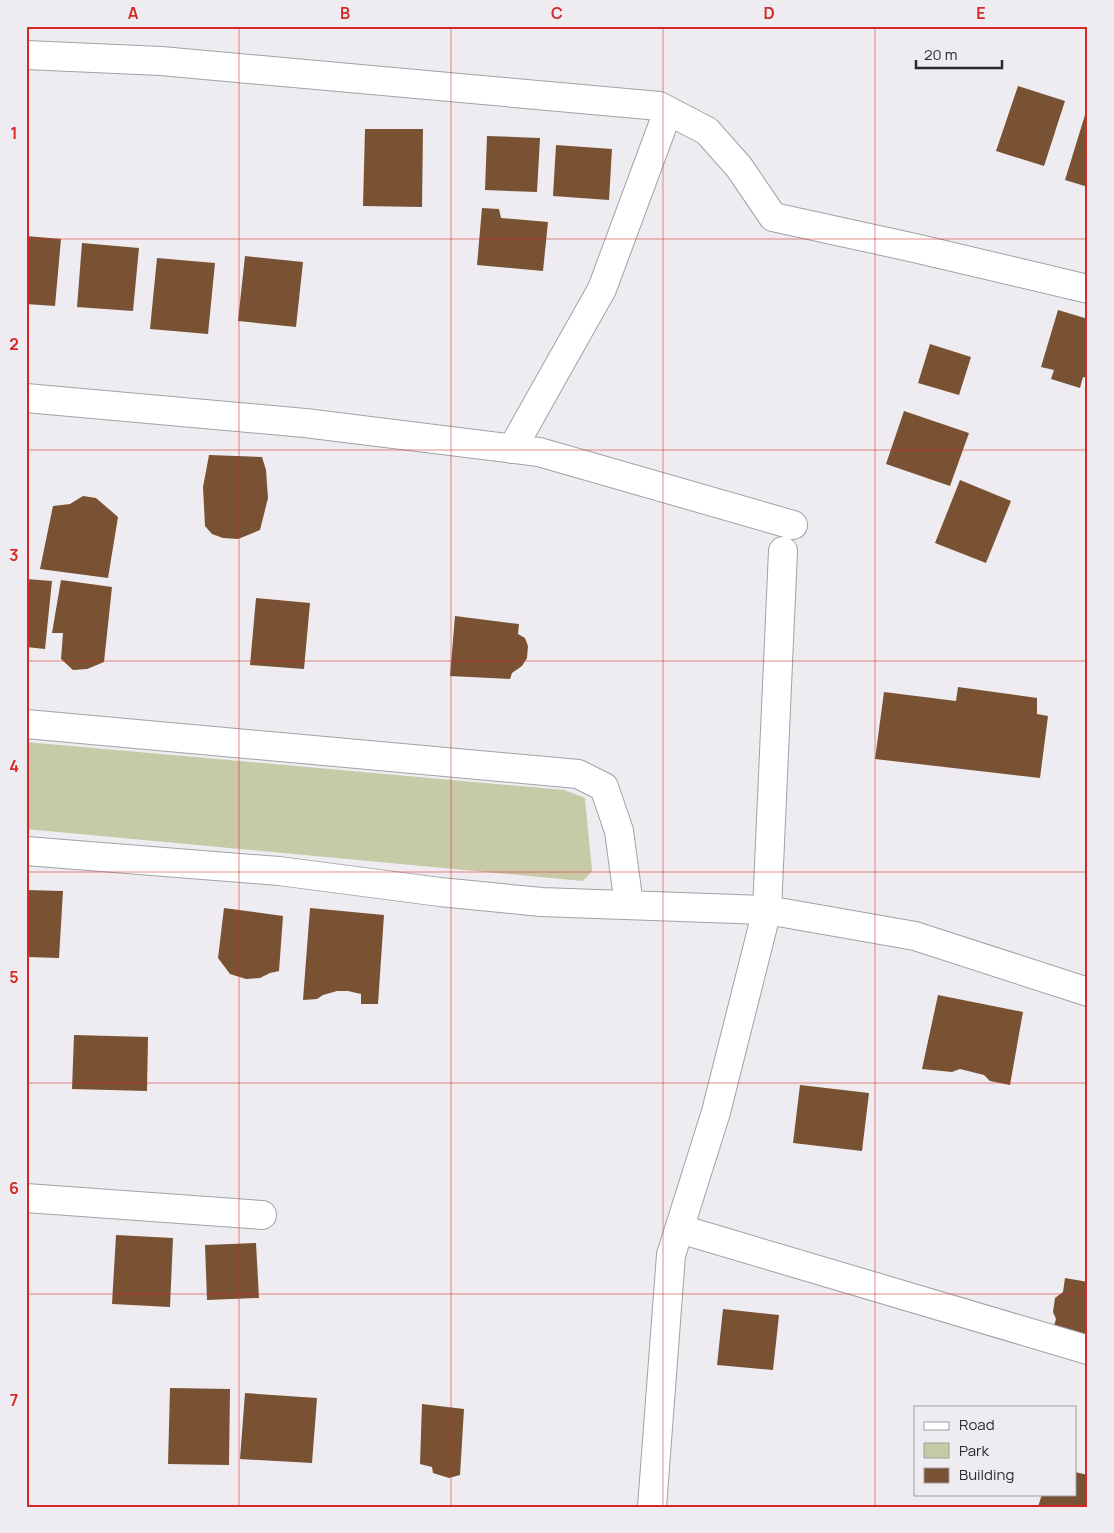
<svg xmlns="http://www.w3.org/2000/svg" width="1114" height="1533" font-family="Manrope,sans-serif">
  <rect width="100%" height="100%" fill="#eeecf0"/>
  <path fill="#c6caa7" d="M 26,742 L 564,790 L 585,798 L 592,871 L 583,881 L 26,829 Z"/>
  <path fill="#795233" d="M 1018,86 L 1065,101 L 1044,166 L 996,151 Z
    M 1085,115 L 1088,116 L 1088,187 L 1065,180 Z
    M 365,129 L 423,129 L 422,207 L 363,206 Z
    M 487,136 L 540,138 L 537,192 L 485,190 Z
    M 556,145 L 612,149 L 609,200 L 553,196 Z
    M 482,208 L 499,209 L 501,218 L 548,222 L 543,271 L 477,265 Z
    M 26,236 L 61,239 L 55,306 L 26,304 Z
    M 82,243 L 139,248 L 133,311 L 77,307 Z
    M 245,256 L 303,262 L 296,327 L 238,321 Z
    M 157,258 L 215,263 L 208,334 L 150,329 Z
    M 1058,310 L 1088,319 L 1088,378 L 1083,377 L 1080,388 L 1051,379 L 1054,370 L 1041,367 Z
    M 930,344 L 971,357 L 959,395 L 918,383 Z
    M 904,411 L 969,433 L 950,486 L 886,464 Z
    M 209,455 L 262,457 L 266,470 L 268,498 L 260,530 L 238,539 L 223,538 L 212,534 L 205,526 L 203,487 Z
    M 960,480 L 1011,501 L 986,563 L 935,543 Z
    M 83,496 L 96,498 L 118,517 L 108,578 L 40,569 L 53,506 L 70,504 Z
    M 26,579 L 52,581 L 45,649 L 26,647 Z
    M 61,580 L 112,587 L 104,662 L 87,669 L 73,670 L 61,659 L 63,633 L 52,633 Z
    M 256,598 L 310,603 L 304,669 L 250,665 Z
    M 455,616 L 519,624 L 518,634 L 525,638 L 528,646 L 527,658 L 522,666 L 512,673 L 510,679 L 450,676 Z
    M 958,687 L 1037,698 L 1037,714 L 1048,716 L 1040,778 L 875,759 L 884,692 L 956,701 Z
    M 26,890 L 63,891 L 59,958 L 26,957 Z
    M 224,908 L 283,916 L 279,971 L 270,973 L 260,978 L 246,979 L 230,974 L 218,958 Z
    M 310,908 L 384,915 L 378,1004 L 361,1004 L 361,994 L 348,991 L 337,991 L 323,995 L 317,999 L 303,1000 Z
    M 938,995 L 1023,1012 L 1010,1085 L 990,1081 L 984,1075 L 960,1069 L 952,1072 L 922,1069 Z
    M 74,1035 L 148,1037 L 147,1091 L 72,1089 Z
    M 800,1085 L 869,1093 L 862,1151 L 793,1143 Z
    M 116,1235 L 173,1238 L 170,1307 L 112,1304 Z
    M 256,1243 L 259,1298 L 207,1300 L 205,1245 Z
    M 1065,1278 L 1088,1282 L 1088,1336 L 1053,1329 L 1056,1319 L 1053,1312 L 1055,1298 L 1063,1292 Z
    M 723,1309 L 779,1315 L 773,1370 L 717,1365 Z
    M 170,1388 L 230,1389 L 229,1465 L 168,1464 Z
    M 245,1393 L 317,1398 L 312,1463 L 240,1459 Z
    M 422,1404 L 464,1409 L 460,1475 L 449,1478 L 433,1473 L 432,1467 L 420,1464 Z
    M 1075,1472 L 1088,1475 L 1088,1507 L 1038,1507 L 1042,1494 L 1075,1494 Z"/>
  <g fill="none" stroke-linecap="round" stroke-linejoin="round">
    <g stroke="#a3a1a5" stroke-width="30">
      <path id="minor" d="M 26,55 L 161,61 L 659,106 L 707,131 L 739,167 L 773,217 L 919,249 L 1088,289
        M 26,398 L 305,423 L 539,452 L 793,525
        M 512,449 L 602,289 L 668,111
        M 26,724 L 578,774 L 604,787 L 619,831 L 629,905
        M 26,851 L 279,871 L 440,892 L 541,902 L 767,910 L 915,936 L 1088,992
        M 26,1198 L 262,1215
        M 680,1229 L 1088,1350
        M 652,1507 L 671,1255 L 716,1112 L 767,910 L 783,551"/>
    </g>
    <use href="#minor" stroke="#fff" stroke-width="28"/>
  </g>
  <path fill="none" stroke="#d62828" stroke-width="1" stroke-opacity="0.55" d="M 239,26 L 239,1507M 451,26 L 451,1507M 663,26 L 663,1507M 875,26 L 875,1507M 26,239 L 1088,239M 26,450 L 1088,450M 26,661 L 1088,661M 26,872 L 1088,872M 26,1083 L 1088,1083M 26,1294 L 1088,1294"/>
  <rect width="1114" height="1533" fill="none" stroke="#eeecf0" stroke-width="55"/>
  <rect x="914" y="1406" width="162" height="90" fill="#eeecf0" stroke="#a09ea1"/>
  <rect x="924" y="1422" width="25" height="8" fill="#ffffff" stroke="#a09ea1"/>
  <text x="959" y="1430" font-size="15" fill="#2a292b">Road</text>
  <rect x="924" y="1443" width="25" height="15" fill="#c6caa7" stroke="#a09ea1"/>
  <text x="959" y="1456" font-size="15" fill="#2a292b">Park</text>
  <rect x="924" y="1468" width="25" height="15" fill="#795233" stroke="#a09ea1"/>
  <text x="959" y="1480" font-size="15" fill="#2a292b">Building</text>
  <path d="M916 60v8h86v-8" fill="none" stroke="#2a292b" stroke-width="2.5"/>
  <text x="924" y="60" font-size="15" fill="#2a292b" stroke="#eeecf0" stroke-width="4" paint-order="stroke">20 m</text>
  <rect x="28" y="28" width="1058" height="1478" fill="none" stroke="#d62828" stroke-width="2"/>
  <g font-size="16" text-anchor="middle" font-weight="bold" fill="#d62828">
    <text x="133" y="19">A</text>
    <text x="345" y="19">B</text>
    <text x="557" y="19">C</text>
    <text x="769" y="19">D</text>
    <text x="981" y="19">E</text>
    <text x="14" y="139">1</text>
    <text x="14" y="350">2</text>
    <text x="14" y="561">3</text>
    <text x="14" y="772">4</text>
    <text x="14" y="983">5</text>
    <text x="14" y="1194">6</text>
    <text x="14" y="1406">7</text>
  </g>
</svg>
